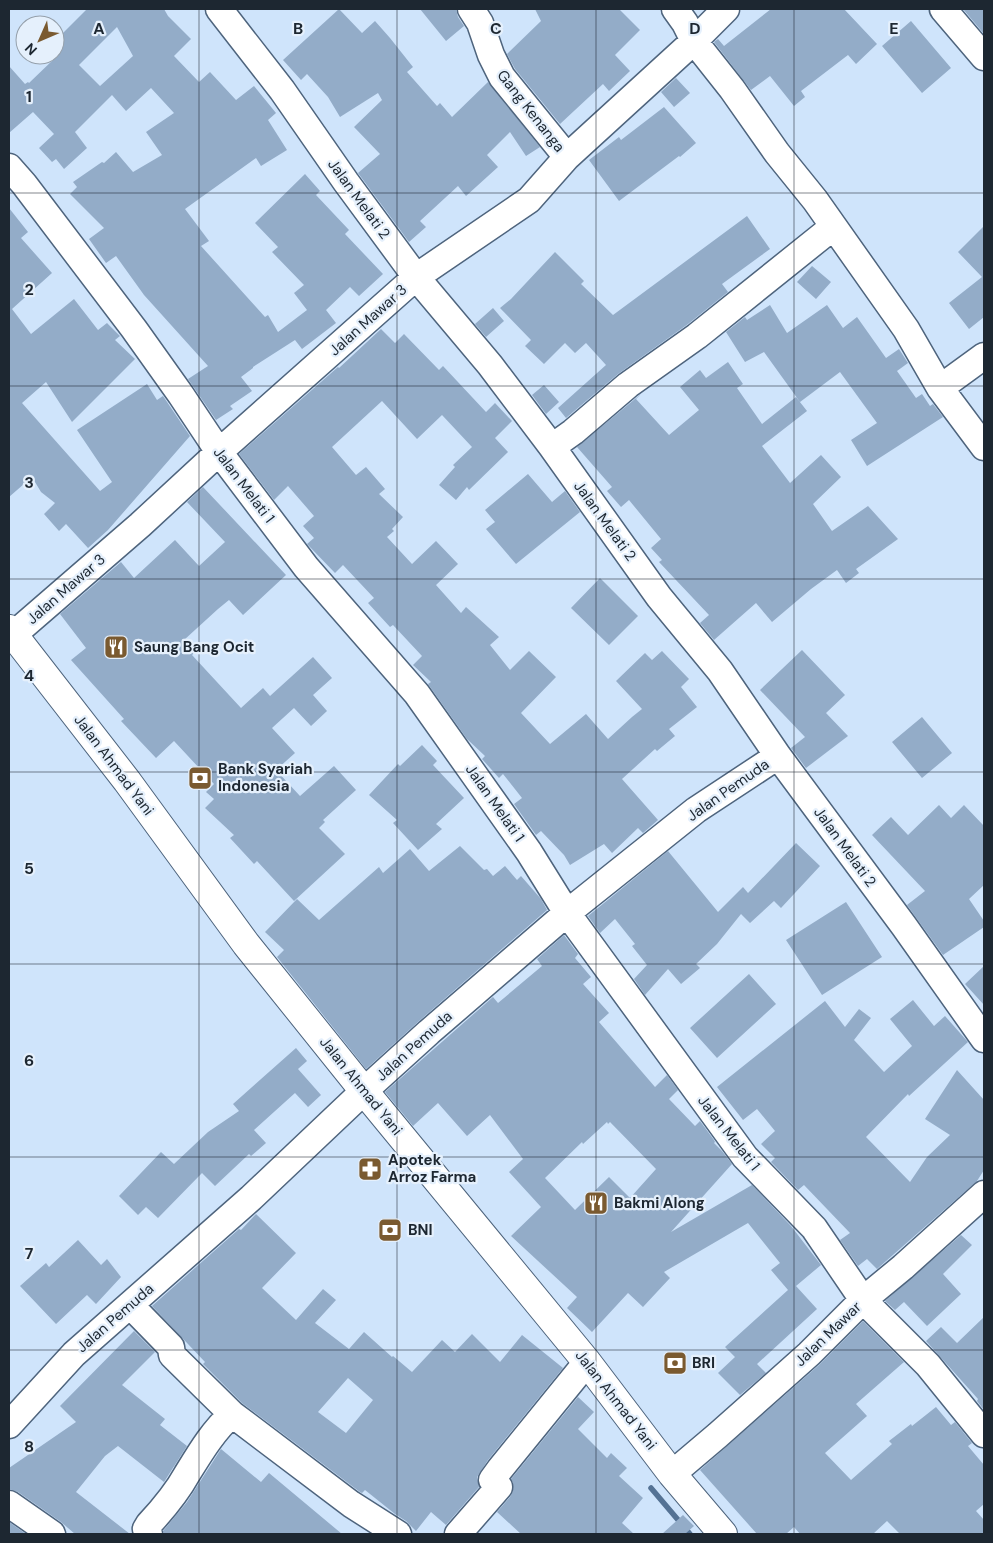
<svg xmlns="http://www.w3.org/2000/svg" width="993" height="1543" font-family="'DM Sans',sans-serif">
  <rect width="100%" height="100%" fill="#cfe4fb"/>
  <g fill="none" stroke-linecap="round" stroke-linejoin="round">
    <path stroke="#547294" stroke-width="5.5" d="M 651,1488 L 690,1534"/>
  </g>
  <path fill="#93acc8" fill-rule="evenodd" d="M 87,9 L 164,9 L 168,16 L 191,39 L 174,56 L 199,82 L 210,72 L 236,100 L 254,86 L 276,113 L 268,120 L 287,150 L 261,166 L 256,158 L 185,209 L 209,241 L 201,246 L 265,317 L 268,315 L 278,332 L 307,310 L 294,293 L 304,285 L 272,252 L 278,247 L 255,223 L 305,174 L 320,191 L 316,195 L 349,230 L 345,234 L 383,274 L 359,296 L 350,287 L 326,310 L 336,323 L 302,349 L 295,340 L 253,367 L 253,368 L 241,377 L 252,391 L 230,406 L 233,409 L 216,420 L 188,379 L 208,366 L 144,295 L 116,256 L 106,263 L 89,239 L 104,228 L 70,194 L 77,187 L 73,182 L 102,162 L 104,163 L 116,152 L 133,172 L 162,155 L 146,132 L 174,113 L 151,88 L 126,111 L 112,95 L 75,132 L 87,148 L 64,169 L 56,159 L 52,162 L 39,148 L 54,134 L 33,112 L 9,133 L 9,66 L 25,84 L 28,82 L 29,83 L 55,58 L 55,41 ZM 117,27 L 133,56 L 100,86 L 79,65 Z
    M 339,9 L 362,33 L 375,21 L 390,38 L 413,67 L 407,72 L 437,106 L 440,103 L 452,117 L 488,82 L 540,147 L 526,156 L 510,132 L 487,155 L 498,167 L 466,196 L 458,186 L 420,221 L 426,227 L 409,242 L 358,173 L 380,154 L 354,127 L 382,100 L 378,93 L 340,117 L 328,97 L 307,74 L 301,80 L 283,60 Z
    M 420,9 L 456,9 L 458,17 L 464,26 L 446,41 Z
    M 535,9 L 619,9 L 640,30 L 615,55 L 630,71 L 609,91 L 603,84 L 560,124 L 515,69 L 507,54 L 541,21 Z
    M 771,9 L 844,9 L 877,44 L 856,64 L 848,55 L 801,91 L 805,97 L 794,106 L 770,76 L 751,90 L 714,42 L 718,39 L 724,46 Z
    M 963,9 L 984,9 L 984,34 Z
    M 911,21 L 951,68 L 922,93 L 882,46 Z
    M 676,78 L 690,93 L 674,107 L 661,92 Z
    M 664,107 L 696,143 L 680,157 L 679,156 L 619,201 L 589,160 L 619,137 L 621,140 Z
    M 9,208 L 28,232 L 21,238 L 52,273 L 12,309 L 31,334 L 74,299 L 98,330 L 107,323 L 120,336 L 115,340 L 135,359 L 72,422 L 46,382 L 22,403 L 100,491 L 112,482 L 77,430 L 147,384 L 157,400 L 163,396 L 190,436 L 108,530 L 88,548 L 66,524 L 59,531 L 44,514 L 55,503 L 41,492 L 32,477 L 9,497 Z
    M 747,216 L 770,249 L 722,284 L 728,292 L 688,324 L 618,374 L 566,418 L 558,408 L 606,365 L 586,343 L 575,353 L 565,343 L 544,364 L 525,346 L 531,340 L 500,308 L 511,299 L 555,252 L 584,281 L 581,284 L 613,315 Z
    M 984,226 L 984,317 L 969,329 L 949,303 L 982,277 L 958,252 Z
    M 812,266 L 831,282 L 816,299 L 797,282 Z
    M 770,305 L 787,333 L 827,305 L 843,328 L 857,317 L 886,358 L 899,349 L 908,363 L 897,371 L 916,398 L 922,394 L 930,406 L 933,404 L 943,417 L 867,466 L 851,440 L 877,423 L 840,372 L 800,402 L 764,352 L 745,362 L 726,332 L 745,317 L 747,320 Z
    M 493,308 L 504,321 L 486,337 L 475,324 Z
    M 381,329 L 395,343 L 404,334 L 439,370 L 443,366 L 486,412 L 495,403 L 512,421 L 495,438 L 508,452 L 469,490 L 467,487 L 456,500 L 439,485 L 455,467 L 453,465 L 472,447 L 442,415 L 417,439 L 382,401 L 332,447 L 356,475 L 366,467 L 385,489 L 379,494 L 403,517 L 392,529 L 394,531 L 387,537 L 412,564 L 436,541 L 458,564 L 436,585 L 461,613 L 466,607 L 499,637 L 490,645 L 510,670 L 529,651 L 556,677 L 521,713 L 550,744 L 586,714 L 608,739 L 632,717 L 642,709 L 616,681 L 645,653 L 652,660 L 662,651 L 689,679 L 681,687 L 697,707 L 669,729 L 675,736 L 657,751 L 655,749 L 622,779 L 658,820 L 643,833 L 638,828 L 612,853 L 604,844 L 570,865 L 564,855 L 541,831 L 536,835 L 514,804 L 522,798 L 503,774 L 499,778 L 482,759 L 485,756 L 467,739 L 428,684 L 431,682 L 413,665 L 422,656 L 393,625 L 390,627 L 368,603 L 374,598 L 343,565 L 335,573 L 307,544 L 314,538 L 303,526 L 314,516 L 288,486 L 274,500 L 239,454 L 338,367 L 339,368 Z
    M 728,362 L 743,384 L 737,388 L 762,424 L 796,397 L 807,411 L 762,446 L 790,483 L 821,455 L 841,477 L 813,504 L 832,531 L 868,506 L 898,539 L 856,569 L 859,573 L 846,583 L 837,570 L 811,589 L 772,622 L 756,603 L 714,640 L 700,623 L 709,615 L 659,562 L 662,560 L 651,548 L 661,539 L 629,500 L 621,507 L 607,491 L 612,487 L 577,447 L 641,394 L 636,399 L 669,435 L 699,410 L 680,387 L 700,370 L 706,378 Z
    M 544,385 L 559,402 L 546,414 L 532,395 Z
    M 528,474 L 552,502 L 565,491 L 580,512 L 516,564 L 486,529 L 495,522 L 485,510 Z
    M 203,487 L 286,575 L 243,615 L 229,600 L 218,609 L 184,640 L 195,652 L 192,655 L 241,708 L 263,688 L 270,696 L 313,657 L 332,678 L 313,695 L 327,711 L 311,726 L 294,708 L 272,728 L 295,753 L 276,770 L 300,796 L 334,766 L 356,790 L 323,820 L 325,822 L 319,828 L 345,854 L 294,901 L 257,861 L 254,864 L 230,838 L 234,835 L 205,808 L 214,799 L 206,792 L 214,784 L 174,741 L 156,758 L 121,721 L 124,719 L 71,660 L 86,648 L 60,614 L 121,562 L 134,578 L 175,540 L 199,566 L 225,542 L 187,502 Z
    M 600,578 L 638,616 L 609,645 L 571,608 Z
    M 802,650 L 845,695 L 826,713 L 848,736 L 806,768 L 791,748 L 805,737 L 760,690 Z
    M 922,717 L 952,753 L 922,778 L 892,742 Z
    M 422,745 L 437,761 L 433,765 L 464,798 L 436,824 L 442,829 L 418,850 L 393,823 L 397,820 L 369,795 L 398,764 L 400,766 Z
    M 939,805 L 951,818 L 964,805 L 984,826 L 984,885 L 969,899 L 984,921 L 984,927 L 943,955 L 907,905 L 925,891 L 872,835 L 891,817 L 908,835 Z
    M 796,843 L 820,866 L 781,908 L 774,901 L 750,923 L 741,914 L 717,944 L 696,964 L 700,968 L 681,984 L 668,969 L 645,995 L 634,979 L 647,965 L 632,946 L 635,944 L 615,919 L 600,933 L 588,916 L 668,851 L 718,912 L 743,887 L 748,893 Z
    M 460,846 L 484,870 L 487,869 L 493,876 L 505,866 L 517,880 L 521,876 L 541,899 L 547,910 L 419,1021 L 366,1069 L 277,957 L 284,950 L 265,932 L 297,899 L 319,920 L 379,867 L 383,873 L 410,849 L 429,871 Z
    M 846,902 L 882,957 L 822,995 L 786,940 Z
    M 564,935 L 578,954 L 575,958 L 591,977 L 583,984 L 609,1013 L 599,1022 L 655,1087 L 667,1075 L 678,1090 L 669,1099 L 695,1126 L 700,1121 L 714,1140 L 715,1142 L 714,1143 L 722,1151 L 732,1164 L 671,1232 L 752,1185 L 791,1226 L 821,1265 L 796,1286 L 817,1309 L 757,1364 L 766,1373 L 740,1395 L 718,1373 L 735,1357 L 725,1347 L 788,1290 L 771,1270 L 780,1263 L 748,1223 L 664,1272 L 670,1278 L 643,1307 L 628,1293 L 592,1332 L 567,1308 L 577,1297 L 511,1236 L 541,1207 L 509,1172 L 523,1159 L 490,1115 L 467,1136 L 438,1103 L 413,1126 L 385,1092 L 493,997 L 498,1003 L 542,966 L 537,959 ZM 607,1122 L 608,1124 L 610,1122 L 656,1169 L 630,1198 L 609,1177 L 575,1210 L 545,1178 L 582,1142 L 583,1144 Z
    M 984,966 L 984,1005 L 965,984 Z
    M 749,974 L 776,1004 L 717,1058 L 690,1028 Z
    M 913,1000 L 934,1026 L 945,1016 L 968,1042 L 909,1096 L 908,1094 L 866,1137 L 910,1182 L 927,1157 L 950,1135 L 925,1119 L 957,1070 L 984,1100 L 984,1170 L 977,1181 L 877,1269 L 867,1259 L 858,1266 L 840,1240 L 850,1233 L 804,1185 L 798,1190 L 771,1162 L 775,1158 L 761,1144 L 775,1131 L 757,1109 L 743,1120 L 717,1087 L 825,1001 L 845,1027 L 859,1009 L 871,1018 L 854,1040 L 884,1072 L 912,1046 L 890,1019 Z
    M 296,1048 L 307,1061 L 298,1069 L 321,1095 L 308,1107 L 295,1093 L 254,1130 L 266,1143 L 251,1156 L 249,1154 L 215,1186 L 202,1173 L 158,1218 L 146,1207 L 138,1215 L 119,1196 L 161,1152 L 174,1164 L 208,1132 L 239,1111 L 233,1104 Z
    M 256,1214 L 296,1253 L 262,1288 L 296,1320 L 323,1289 L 336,1300 L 315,1323 L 349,1349 L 364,1332 L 392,1357 L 393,1356 L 412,1372 L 442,1340 L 455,1352 L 472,1334 L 500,1362 L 522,1335 L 563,1368 L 488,1460 L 477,1477 L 479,1487 L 446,1525 L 431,1512 L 416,1531 L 406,1521 L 395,1514 L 365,1490 L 362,1493 L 360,1492 L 242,1403 L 203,1364 L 205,1362 L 152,1306 L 239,1229 L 241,1230 ZM 348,1378 L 373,1400 L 346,1433 L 318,1412 Z
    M 961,1235 L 972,1245 L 943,1274 L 961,1294 L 927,1326 L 904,1302 L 895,1310 L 885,1301 Z
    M 78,1240 L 101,1265 L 107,1259 L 121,1277 L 96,1304 L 87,1295 L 56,1324 L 20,1286 L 46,1263 L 49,1267 Z
    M 984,1317 L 984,1410 L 977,1401 L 978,1399 L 926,1341 L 941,1327 L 957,1343 Z
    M 863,1321 L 904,1362 L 856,1404 L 867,1416 L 825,1453 L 851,1480 L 892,1444 L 889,1441 L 911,1424 L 912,1426 L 936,1407 L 951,1425 L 955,1422 L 972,1443 L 968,1446 L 984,1465 L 984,1504 L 976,1511 L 984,1520 L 984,1534 L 900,1534 L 887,1521 L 873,1534 L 800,1534 L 794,1527 L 786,1534 L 757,1534 L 700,1470 L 819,1365 Z
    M 134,1331 L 155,1352 L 122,1385 L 165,1419 L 160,1425 L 187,1446 L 164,1482 L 118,1446 L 105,1456 L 76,1492 L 130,1534 L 75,1534 L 61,1522 L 18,1492 L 9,1489 L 9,1468 L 76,1422 L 60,1406 Z
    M 578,1397 L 594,1412 L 578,1429 L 607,1458 L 611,1453 L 627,1468 L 619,1476 L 643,1498 L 622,1523 L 634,1534 L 521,1534 L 497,1512 L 510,1497 L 513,1491 L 513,1483 L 511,1479 Z
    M 221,1449 L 261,1482 L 269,1473 L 342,1534 L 164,1534 L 163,1531 L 187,1502 Z
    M 683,1515 L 694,1526 L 685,1534 L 662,1534 Z
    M 9,1522 L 26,1534 L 9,1534 Z"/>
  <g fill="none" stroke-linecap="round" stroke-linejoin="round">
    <g stroke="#4e647d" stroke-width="29">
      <path id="minor" d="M 219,9 L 282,90 L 346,182 L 416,277 L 490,365 L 552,447 L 659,597 L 720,671 L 778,756 L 904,926 L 984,1039
        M 471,9 L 480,23 L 491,55 L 502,77 L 567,157
        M 675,9 L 685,23 L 694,41 L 732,89 L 777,153 L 815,200 L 906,329 L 940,388 L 984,447
        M 943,9 L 984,57
        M 9,167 L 24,184 L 134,329 L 181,395 L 219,452 L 306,567 L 417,694 L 529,852 L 567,913 L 745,1157 L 814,1228 L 863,1300 L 928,1365 L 984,1434
        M 940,388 L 984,356
        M 552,447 L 573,432 L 628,385 L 697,336 L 833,227
        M 13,635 L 140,525 L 219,452 L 416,277 L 529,200 L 567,157 L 694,41 L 726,9
        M 130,1305 L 171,1347 L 172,1355 L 232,1414 L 351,1504 L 398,1534
        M 9,1425 L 74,1354 L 251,1198 L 364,1091 L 429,1032 L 567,913 L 696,810 L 778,756
        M 672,1474 L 718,1435 L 809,1354 L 863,1300 L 903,1267 L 984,1194
        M 9,1504 L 52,1534
        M 149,1534 L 146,1529 L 149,1524 C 163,1509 177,1492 187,1474 C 200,1453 213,1431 232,1414
        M 458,1534 L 499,1487 L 492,1480 L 500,1469 L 587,1362"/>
    </g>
    <g stroke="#4e647d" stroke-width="30">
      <path id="highway" d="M 9,629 L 127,781 L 246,944 L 364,1091 L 587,1362 L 672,1474 L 723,1534"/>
    </g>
    <use href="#minor" stroke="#fff" stroke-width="26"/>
    <use href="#highway" stroke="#fff" stroke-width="28"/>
  </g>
  <path fill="none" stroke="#1d2731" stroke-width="1" stroke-opacity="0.55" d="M 199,9 L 199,1534M 397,9 L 397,1534M 596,9 L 596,1534M 794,9 L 794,1534M 9,193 L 984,193M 9,386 L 984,386M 9,579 L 984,579M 9,772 L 984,772M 9,964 L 984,964M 9,1157 L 984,1157M 9,1350 L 984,1350"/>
  <defs>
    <g id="restaurant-square" transform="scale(1.25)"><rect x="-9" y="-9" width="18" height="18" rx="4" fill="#7a5a30" stroke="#e5f0fc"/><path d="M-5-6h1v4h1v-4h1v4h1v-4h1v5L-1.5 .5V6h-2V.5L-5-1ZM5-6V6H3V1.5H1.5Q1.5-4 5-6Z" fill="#fff"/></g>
    <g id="bank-square" transform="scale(1.25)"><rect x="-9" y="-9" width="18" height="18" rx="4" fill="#7a5a30" stroke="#e5f0fc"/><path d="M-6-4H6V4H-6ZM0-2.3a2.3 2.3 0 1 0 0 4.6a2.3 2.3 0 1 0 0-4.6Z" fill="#fff"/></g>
    <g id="pharmacy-square" transform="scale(1.25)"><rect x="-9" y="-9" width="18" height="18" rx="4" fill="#7a5a30" stroke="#e5f0fc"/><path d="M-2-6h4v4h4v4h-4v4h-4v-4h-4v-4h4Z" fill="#fff"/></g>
  </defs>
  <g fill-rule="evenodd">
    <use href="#restaurant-square" x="116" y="647"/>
    <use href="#bank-square" x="200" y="778"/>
    <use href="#pharmacy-square" x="370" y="1169"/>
    <use href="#restaurant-square" x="596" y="1203"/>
    <use href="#bank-square" x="390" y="1230"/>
    <use href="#bank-square" x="675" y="1363"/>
  </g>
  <g text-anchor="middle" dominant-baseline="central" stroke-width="4.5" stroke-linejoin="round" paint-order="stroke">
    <g font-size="15" fill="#1d2731" stroke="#e5f0fc">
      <text transform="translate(531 111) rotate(52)">Gang Kenanga</text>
      <text transform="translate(359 199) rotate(54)">Jalan Melati 2</text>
      <text transform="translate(368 320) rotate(-42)">Jalan Mawar 3</text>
      <text transform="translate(244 485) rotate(53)">Jalan Melati 1</text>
      <text transform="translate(605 521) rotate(54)">Jalan Melati 2</text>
      <text transform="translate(66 589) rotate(-41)">Jalan Mawar 3</text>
      <text transform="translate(114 765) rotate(53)">Jalan Ahmad Yani</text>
      <text transform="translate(728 790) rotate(-35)">Jalan Pemuda</text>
      <text transform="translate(495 803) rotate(55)">Jalan Melati 1</text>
      <text transform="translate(845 847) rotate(54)">Jalan Melati 2</text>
      <text transform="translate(414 1046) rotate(-42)">Jalan Pemuda</text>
      <text transform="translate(361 1086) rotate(51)">Jalan Ahmad Yani</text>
      <text transform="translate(729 1133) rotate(52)">Jalan Melati 1</text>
      <text transform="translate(115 1318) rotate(-41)">Jalan Pemuda</text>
      <text transform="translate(828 1334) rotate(-44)">Jalan Mawar</text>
      <text transform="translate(616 1400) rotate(52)">Jalan Ahmad Yani</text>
    </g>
    <g font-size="15" font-weight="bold" fill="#1d2731" stroke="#e5f0fc" text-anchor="start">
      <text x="134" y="647">Saung Bang Ocit</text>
      <text x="218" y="769">Bank Syariah<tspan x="218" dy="17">Indonesia</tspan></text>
      <text x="388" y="1160">Apotek<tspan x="388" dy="17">Arroz Farma</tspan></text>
      <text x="614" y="1203">Bakmi Along</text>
      <text x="408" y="1230">BNI</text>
      <text x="692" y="1363">BRI</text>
    </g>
  </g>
  <g font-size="16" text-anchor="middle" font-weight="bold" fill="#1d2731" stroke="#e5f0fc" stroke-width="4.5" stroke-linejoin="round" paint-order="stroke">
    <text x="99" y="34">A</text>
    <text x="298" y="34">B</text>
    <text x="496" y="34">C</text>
    <text x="695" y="34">D</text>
    <text x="894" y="34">E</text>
    <text x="29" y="102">1</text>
    <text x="29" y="295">2</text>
    <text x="29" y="488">3</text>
    <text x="29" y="681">4</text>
    <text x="29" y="874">5</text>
    <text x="29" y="1066">6</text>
    <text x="29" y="1259">7</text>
    <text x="29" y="1452">8</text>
  </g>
  <rect width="993" height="1543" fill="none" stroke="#1d2731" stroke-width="20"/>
  <g transform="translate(40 40) rotate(225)"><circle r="24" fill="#e5f0fc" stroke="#95a0ab"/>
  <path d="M0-4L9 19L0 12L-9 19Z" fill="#7a5a30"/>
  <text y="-8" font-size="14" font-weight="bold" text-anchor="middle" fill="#1d2731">N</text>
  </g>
</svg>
